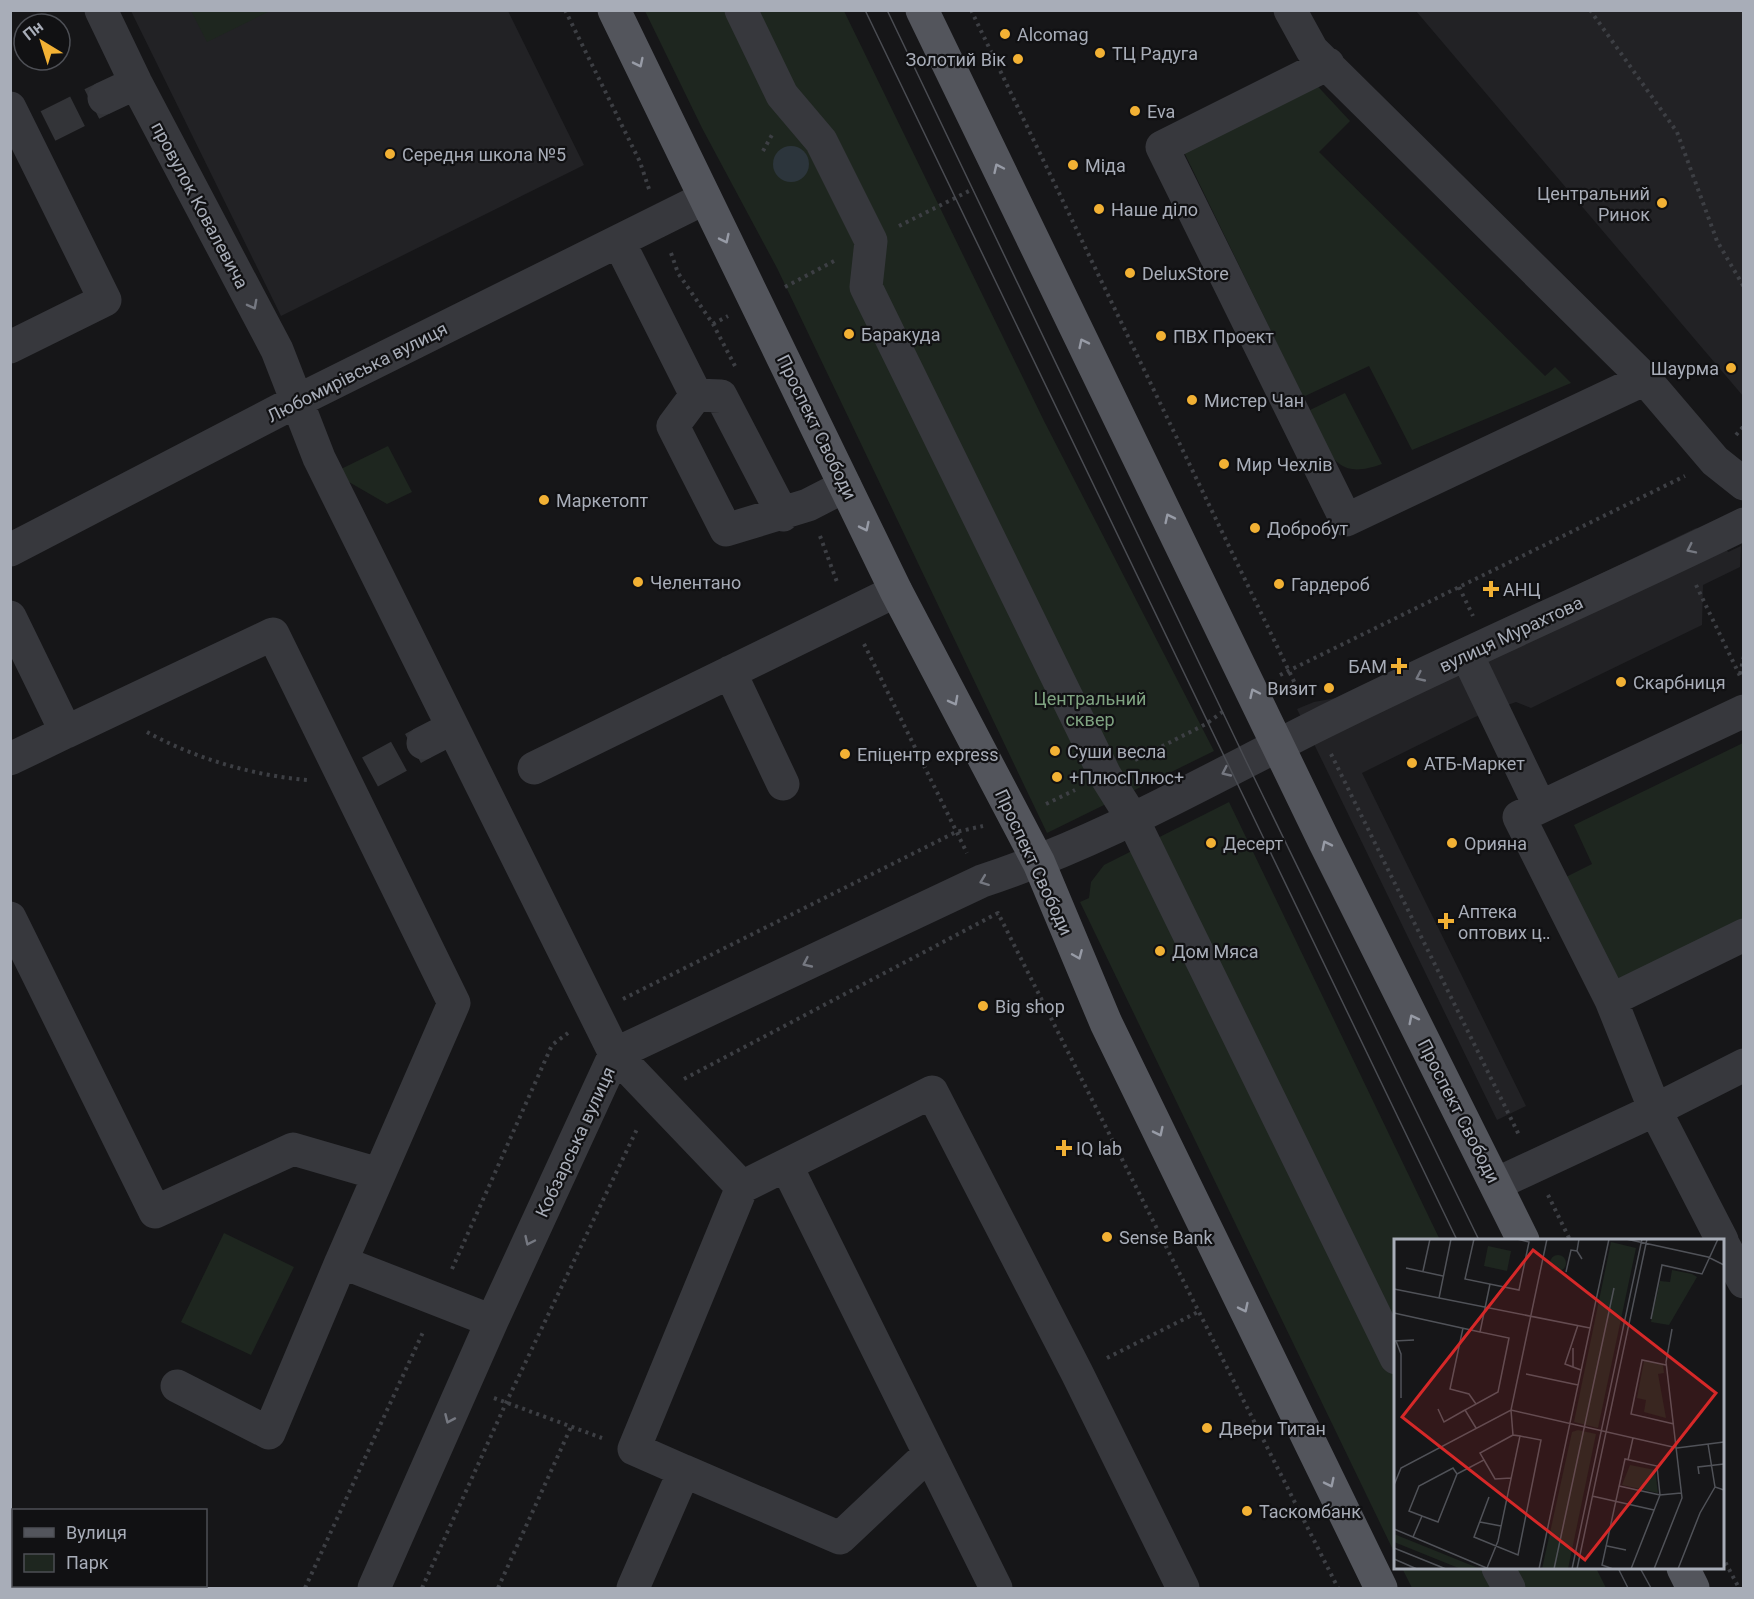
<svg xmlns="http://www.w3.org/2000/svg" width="1754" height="1599" font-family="Roboto,sans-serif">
  <rect width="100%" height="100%" fill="#161618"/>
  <path fill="#222225" d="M 131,11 L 508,11 L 584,165 L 281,316 Z
    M 1416,11 L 1743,11 L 1743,396 Z
    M 1696,528 L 1722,540 L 1728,552 L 1741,546 L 1740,567 L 1703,585 L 1702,625 L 1531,708 L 1516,702 L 1475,717 L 1362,773 L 1526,1106 L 1497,1120 L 1297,709 L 1314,702 L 1347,696 Z"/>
  <path fill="#1e261f" d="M 191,11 L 270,11 L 207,42 Z
    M 645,11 L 844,11 L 1044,421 L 1214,751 L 1047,833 L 777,268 L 702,128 Z
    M 1310,78 L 1350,121 L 1319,152 L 1545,376 L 1555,367 L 1571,383 L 1412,450 L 1369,366 L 1303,397 L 1181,146 Z
    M 1345,393 L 1382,464 C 1331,483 1329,449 1310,410 Z
    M 388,446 L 412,492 L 387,504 L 349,482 L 341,469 Z
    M 1743,743 L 1743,923 L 1620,984 L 1566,877 L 1592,864 L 1574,825 Z
    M 1229,802 L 1440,1240 L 1396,1240 L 1395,1554 L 1080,902 L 1089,898 L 1091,882 L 1104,865 Z
    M 224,1233 L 294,1267 L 251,1355 L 181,1322 Z
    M 1402,1568 L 1596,1568 L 1606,1588 L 1412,1588 Z"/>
  <path fill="#2c353c" d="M773 164a18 18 0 1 1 36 0a18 18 0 1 1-36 0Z"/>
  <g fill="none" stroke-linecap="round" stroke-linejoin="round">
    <path stroke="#333438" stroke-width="33" stroke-dasharray="33 16" stroke-linecap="butt" d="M 48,126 L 104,98
      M 370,772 L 423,743"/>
    <path stroke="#3d3f44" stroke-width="4" stroke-dasharray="3 4.5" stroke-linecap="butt" d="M 565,10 L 640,162 L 649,189
      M 971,10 L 1301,696
      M 1590,10 L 1677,132 L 1717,241 L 1744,287
      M 763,151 L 773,133
      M 899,226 L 973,189
      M 671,253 L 678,273 L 713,324 L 735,366
      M 785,287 L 834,261
      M 713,324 L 728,316
      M 1736,435 L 1744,426
      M 820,536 L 837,582
      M 1696,585 L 1740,676
      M 1459,587 L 1473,616
      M 864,644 L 967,853
      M 1740,674 L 1744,656
      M 1280,675 L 1685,476
      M 147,732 C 194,758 254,776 308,780
      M 1331,754 L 1520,1137
      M 1135,760 L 1206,724 L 1225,710
      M 1046,804 L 1075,790
      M 623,999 L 956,832 L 983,826
      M 684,1079 L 998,913 L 1338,1588
      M 1548,1195 L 1570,1240
      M 452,1269 L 552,1045 L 568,1033
      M 1107,1358 L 1200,1311
      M 494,1398 L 602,1438
      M 1722,1556 L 1739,1588
      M 305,1588 L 424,1330
      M 422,1588 L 506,1403 L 638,1127
      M 498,1588 L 571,1427"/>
    <path stroke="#37383d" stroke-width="33" d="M 101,10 L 136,83 L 277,350 L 319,458 L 615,1054 L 742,1187 L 786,1165 L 996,1588
      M 741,10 L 782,95 L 821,141 L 871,241 L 866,287 L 1105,775 L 1132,818 L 1396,1358
      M 1290,10 L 1312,50 L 1645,379 L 1715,461 L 1744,484
      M 1328,64 L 1162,147 L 1346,520 L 1645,379
      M 104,98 L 136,83
      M 10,108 L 105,300 L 10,347
      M 619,242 L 696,395 L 673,426 L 726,530 L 808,505 L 845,486
      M 696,395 L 721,396 L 783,515
      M 10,550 L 297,401 L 705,198
      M 10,617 L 66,732 L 273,634 L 454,1003 L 341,1262 L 492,1321
      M 1467,655 L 1540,807
      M 730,672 L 783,784
      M 423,743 L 452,728
      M 10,759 L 66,732
      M 534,768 L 896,591
      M 10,918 L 155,1212 L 293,1149 L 379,1174
      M 1611,1000 L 1744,935
      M 786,1165 L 932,1092 L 1077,1373 L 1183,1588
      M 1496,1184 L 1655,1110 L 1744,1065
      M 1722,1240 L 1655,1110 L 1611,1000 L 1519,817 L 1744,711
      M 1722,1242 L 1744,1282
      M 177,1386 L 269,1433 L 341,1262
      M 684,1471 L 840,1538 L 929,1454
      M 1498,1568 L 1509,1588
      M 374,1588 L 492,1321 L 615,1054 L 982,881 C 1099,843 1208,780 1318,725 C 1458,655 1603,593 1744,524
      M 633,1588 L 684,1471 L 634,1449 L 742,1187"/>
    <path stroke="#53555c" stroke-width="33" d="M 614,10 L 896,591 L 1039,863 L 1106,1023 L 1381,1588
      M 922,10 L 1324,841 L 1523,1240
      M 1683,1568 L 1693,1588"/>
    <path stroke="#4a4c52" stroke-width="1.5" d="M 865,10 L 1457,1240
      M 887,10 L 1247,763 L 1479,1240
      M 1618,1568 L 1628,1588
      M 1640,1568 L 1651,1588"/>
  </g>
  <defs><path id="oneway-chevron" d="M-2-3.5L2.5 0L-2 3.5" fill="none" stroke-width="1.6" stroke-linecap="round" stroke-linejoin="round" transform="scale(1.5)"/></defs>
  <g stroke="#979ba6">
    <use href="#oneway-chevron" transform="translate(639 63) rotate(64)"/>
    <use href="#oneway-chevron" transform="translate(998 168) rotate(-115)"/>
    <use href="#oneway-chevron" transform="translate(725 239) rotate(64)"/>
    <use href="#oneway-chevron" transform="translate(1083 343) rotate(-116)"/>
    <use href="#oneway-chevron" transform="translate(1169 518) rotate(-116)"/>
    <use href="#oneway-chevron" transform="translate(865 527) rotate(64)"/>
    <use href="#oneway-chevron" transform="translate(1254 693) rotate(-115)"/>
    <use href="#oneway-chevron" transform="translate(954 701) rotate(62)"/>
    <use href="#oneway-chevron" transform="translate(1326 845) rotate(-116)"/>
    <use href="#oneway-chevron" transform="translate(1078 955) rotate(67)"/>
    <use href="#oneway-chevron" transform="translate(1413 1019) rotate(-117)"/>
    <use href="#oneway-chevron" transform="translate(1159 1132) rotate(64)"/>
    <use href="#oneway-chevron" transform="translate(1244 1308) rotate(64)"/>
    <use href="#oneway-chevron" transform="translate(1330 1483) rotate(64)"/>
  </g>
  <g stroke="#757881">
    <use href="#oneway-chevron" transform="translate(253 305) rotate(62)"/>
    <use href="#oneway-chevron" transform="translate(1691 549) rotate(154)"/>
    <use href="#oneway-chevron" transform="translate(1420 677) rotate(155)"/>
    <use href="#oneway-chevron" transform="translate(1226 772) rotate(155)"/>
    <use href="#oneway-chevron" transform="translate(984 881) rotate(159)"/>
    <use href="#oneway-chevron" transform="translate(807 963) rotate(155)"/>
    <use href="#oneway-chevron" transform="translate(529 1241) rotate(115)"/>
    <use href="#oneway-chevron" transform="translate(449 1419) rotate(114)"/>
  </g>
  <g fill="#f2b134" stroke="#111113" stroke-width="2">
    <circle cx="1005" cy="34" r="6"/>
    <circle cx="1100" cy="53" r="6"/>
    <circle cx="1018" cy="59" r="6"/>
    <circle cx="1135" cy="111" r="6"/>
    <circle cx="390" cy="154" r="6"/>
    <circle cx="1073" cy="165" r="6"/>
    <circle cx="1662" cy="203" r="6"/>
    <circle cx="1099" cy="209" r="6"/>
    <circle cx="1130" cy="273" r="6"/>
    <circle cx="849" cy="334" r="6"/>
    <circle cx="1161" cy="336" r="6"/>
    <circle cx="1731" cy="368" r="6"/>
    <circle cx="1192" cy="400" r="6"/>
    <circle cx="1224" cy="464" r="6"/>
    <circle cx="544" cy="500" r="6"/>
    <circle cx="1255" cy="528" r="6"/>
    <circle cx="638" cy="582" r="6"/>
    <circle cx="1279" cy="584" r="6"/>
    <path d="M1488 580h6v6h6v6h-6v6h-6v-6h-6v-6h6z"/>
    <path d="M1396 657h6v6h6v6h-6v6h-6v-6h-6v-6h6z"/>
    <circle cx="1621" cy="682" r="6"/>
    <circle cx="1329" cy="688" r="6"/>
    <circle cx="1055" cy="751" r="6"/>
    <circle cx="845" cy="754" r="6"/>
    <circle cx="1412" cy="763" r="6"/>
    <circle cx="1057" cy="777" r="6"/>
    <circle cx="1211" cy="843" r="6"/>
    <circle cx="1452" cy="843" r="6"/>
    <path d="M1443 912h6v6h6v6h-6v6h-6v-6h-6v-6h6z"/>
    <circle cx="1160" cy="951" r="6"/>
    <circle cx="983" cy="1006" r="6"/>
    <path d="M1061 1139h6v6h6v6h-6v6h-6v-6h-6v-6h6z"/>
    <circle cx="1107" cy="1237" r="6"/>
    <circle cx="1207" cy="1428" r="6"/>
    <circle cx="1247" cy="1511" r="6"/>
  </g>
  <g text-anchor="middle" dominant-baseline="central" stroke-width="4.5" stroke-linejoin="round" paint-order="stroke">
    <g font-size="18" fill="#a8adb8" stroke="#111113" text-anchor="start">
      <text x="1017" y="34">Alcomag</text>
      <text x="1112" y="53">ТЦ Радуга</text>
      <text x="1006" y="59" text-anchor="end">Золотий Вік</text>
      <text x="1147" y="111">Eva</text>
      <text x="402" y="154">Середня школа №5</text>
      <text x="1085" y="165">Міда</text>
      <text x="1650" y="193" text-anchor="end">Центральний<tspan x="1650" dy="21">Ринок</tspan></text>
      <text x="1111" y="209">Наше діло</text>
      <text x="1142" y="273">DeluxStore</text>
      <text x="861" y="334">Баракуда</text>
      <text x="1173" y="336">ПВХ Проект</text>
      <text x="1719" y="368" text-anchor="end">Шаурма</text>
      <text x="1204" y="400">Мистер Чан</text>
      <text x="1236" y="464">Мир Чехлів</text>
      <text x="556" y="500">Маркетопт</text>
      <text x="1267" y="528">Добробут</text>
      <text x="650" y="582">Челентано</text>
      <text x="1291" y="584">Гардероб</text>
      <text x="1503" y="589">АНЦ</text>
      <text x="1387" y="666" text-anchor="end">БАМ</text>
      <text x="1633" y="682">Скарбниця</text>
      <text x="1317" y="688" text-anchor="end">Визит</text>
      <text x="1067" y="751">Суши весла</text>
      <text x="857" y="754">Епіцентр express</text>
      <text x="1424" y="763">АТБ-Маркет</text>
      <text x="1069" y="777">+ПлюсПлюс+</text>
      <text x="1223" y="843">Десерт</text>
      <text x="1464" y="843">Орияна</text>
      <text x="1458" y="911">Аптека<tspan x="1458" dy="21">оптових ц‥</tspan></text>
      <text x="1172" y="951">Дом Мяса</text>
      <text x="995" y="1006">Big shop</text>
      <text x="1076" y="1148">IQ lab</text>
      <text x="1119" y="1237">Sense Bank</text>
      <text x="1219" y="1428">Двери Титан</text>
      <text x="1259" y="1511">Таскомбанк</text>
    </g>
    <g font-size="18" fill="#a8adb8" stroke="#111113">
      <text transform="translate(200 205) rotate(62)">провулок Ковалевича</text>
      <text transform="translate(357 372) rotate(-27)">Любомирівська вулиця</text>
      <text transform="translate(817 427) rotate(64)">Проспект Свободи</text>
      <text transform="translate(1511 634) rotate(-25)">вулиця Мурахтова</text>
      <text transform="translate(1034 862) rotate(65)">Проспект Свободи</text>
      <text transform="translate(1459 1111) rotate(63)">Проспект Свободи</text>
      <text transform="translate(575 1142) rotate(-65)">Кобзарська вулиця</text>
    </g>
    <g font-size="18" fill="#7fa381" stroke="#111113">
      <text x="1090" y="698">Центральний<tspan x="1090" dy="21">сквер</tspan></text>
    </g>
  </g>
  <g transform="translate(1394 1239)">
    <rect width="330" height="330" fill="#161618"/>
    <path d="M 217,3 L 242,9 L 204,189 L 180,183 ZM 94,7 L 117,12 L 113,32 L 90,27 ZM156 24a8 8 0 1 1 16 0a8 8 0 1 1-16 0ZM 278,31 L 298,35 L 303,38 L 275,86 L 257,83 L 266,42 L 276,43 ZM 250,122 L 269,126 L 270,134 L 264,135 L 272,179 L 250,173 L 252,161 L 243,159 ZM 184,191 L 202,195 L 174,330 L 148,330 L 178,193 ZM 236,226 L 261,231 L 264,254 L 228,246 ZM 0,295 L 84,329 L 85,330 L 67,330 L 0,303 Z" fill="#1e261f"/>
    <path fill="none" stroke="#505258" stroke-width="1.5" d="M 80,0 L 71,40 L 125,51 L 135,3 L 123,0M 185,0 L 183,12 L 188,20M 232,0 L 314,18 L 330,26M 12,29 L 49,37M 29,32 L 36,0M 172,33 L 177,11 L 183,12M 0,50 L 196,89M 45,59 L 57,0M 0,74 L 86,93M 257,80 L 268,26 L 308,35 L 324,0M 184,86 L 171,125 L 187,131M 69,89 L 56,150 L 75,155 L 82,165M 0,102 L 20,101M 2,102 L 7,115 L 7,159M 272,126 L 248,121 L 237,175 L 280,185M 179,128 L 179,109M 132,135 L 184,146M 44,170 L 50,183 L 71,171M 82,189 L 71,171 L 104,153 L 115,99 L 86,93 L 96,45M 314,205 L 321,248 L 330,251M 90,221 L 101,240 L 117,239M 234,221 L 239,199M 305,235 L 304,228 L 330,225M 0,246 L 7,229 L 117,171 L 283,209 L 330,203M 225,247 L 266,256 L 287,254M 198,257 L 260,271M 95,258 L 80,298 L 124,316 L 147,201 L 126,197M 28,277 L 44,283 L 63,235M 86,283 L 107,287M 0,290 L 95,330M 19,298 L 28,277 L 15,272 L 25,247 L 59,229 L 63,235 L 90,221 L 86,214 L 119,196M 213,307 L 232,311M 0,309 L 52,330M 0,320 L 23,330M 93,329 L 104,302 L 126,197 L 119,196 L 117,171 L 153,0M 145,330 L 215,0M 160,330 L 220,49M 178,330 L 248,0M 183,330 L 253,0M 219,330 L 208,326 L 231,220 L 263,227 L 266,256 L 237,330M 260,330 L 288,259 L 272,123 L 278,90M 284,330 L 306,274 L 321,248"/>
    <path fill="#d62828" fill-opacity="0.15" stroke="#d62828" stroke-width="3" d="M 139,11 L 322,154 L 191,321 L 8,178 Z"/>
    <rect width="330" height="330" fill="none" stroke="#a8adb8" stroke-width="3"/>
  </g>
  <rect width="1754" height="1599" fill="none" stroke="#a8adb8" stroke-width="24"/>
  <rect x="12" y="1509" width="195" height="78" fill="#111113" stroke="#4d4f55" stroke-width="1.5"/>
  <rect x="24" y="1528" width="30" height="9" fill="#53555c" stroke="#4d4f55" stroke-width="1.5"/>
  <text x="66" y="1539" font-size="18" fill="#a8adb8">Вулиця</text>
  <rect x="24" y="1554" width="30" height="18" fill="#1e261f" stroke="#4d4f55" stroke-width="1.5"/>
  <text x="66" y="1569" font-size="18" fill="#a8adb8">Парк</text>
  <g transform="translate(42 42) rotate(322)"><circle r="28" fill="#111113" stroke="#4d4f55" stroke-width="1.5"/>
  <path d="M0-4.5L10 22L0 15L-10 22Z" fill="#f2b134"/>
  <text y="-9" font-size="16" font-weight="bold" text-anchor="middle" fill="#a8adb8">Пн</text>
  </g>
</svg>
